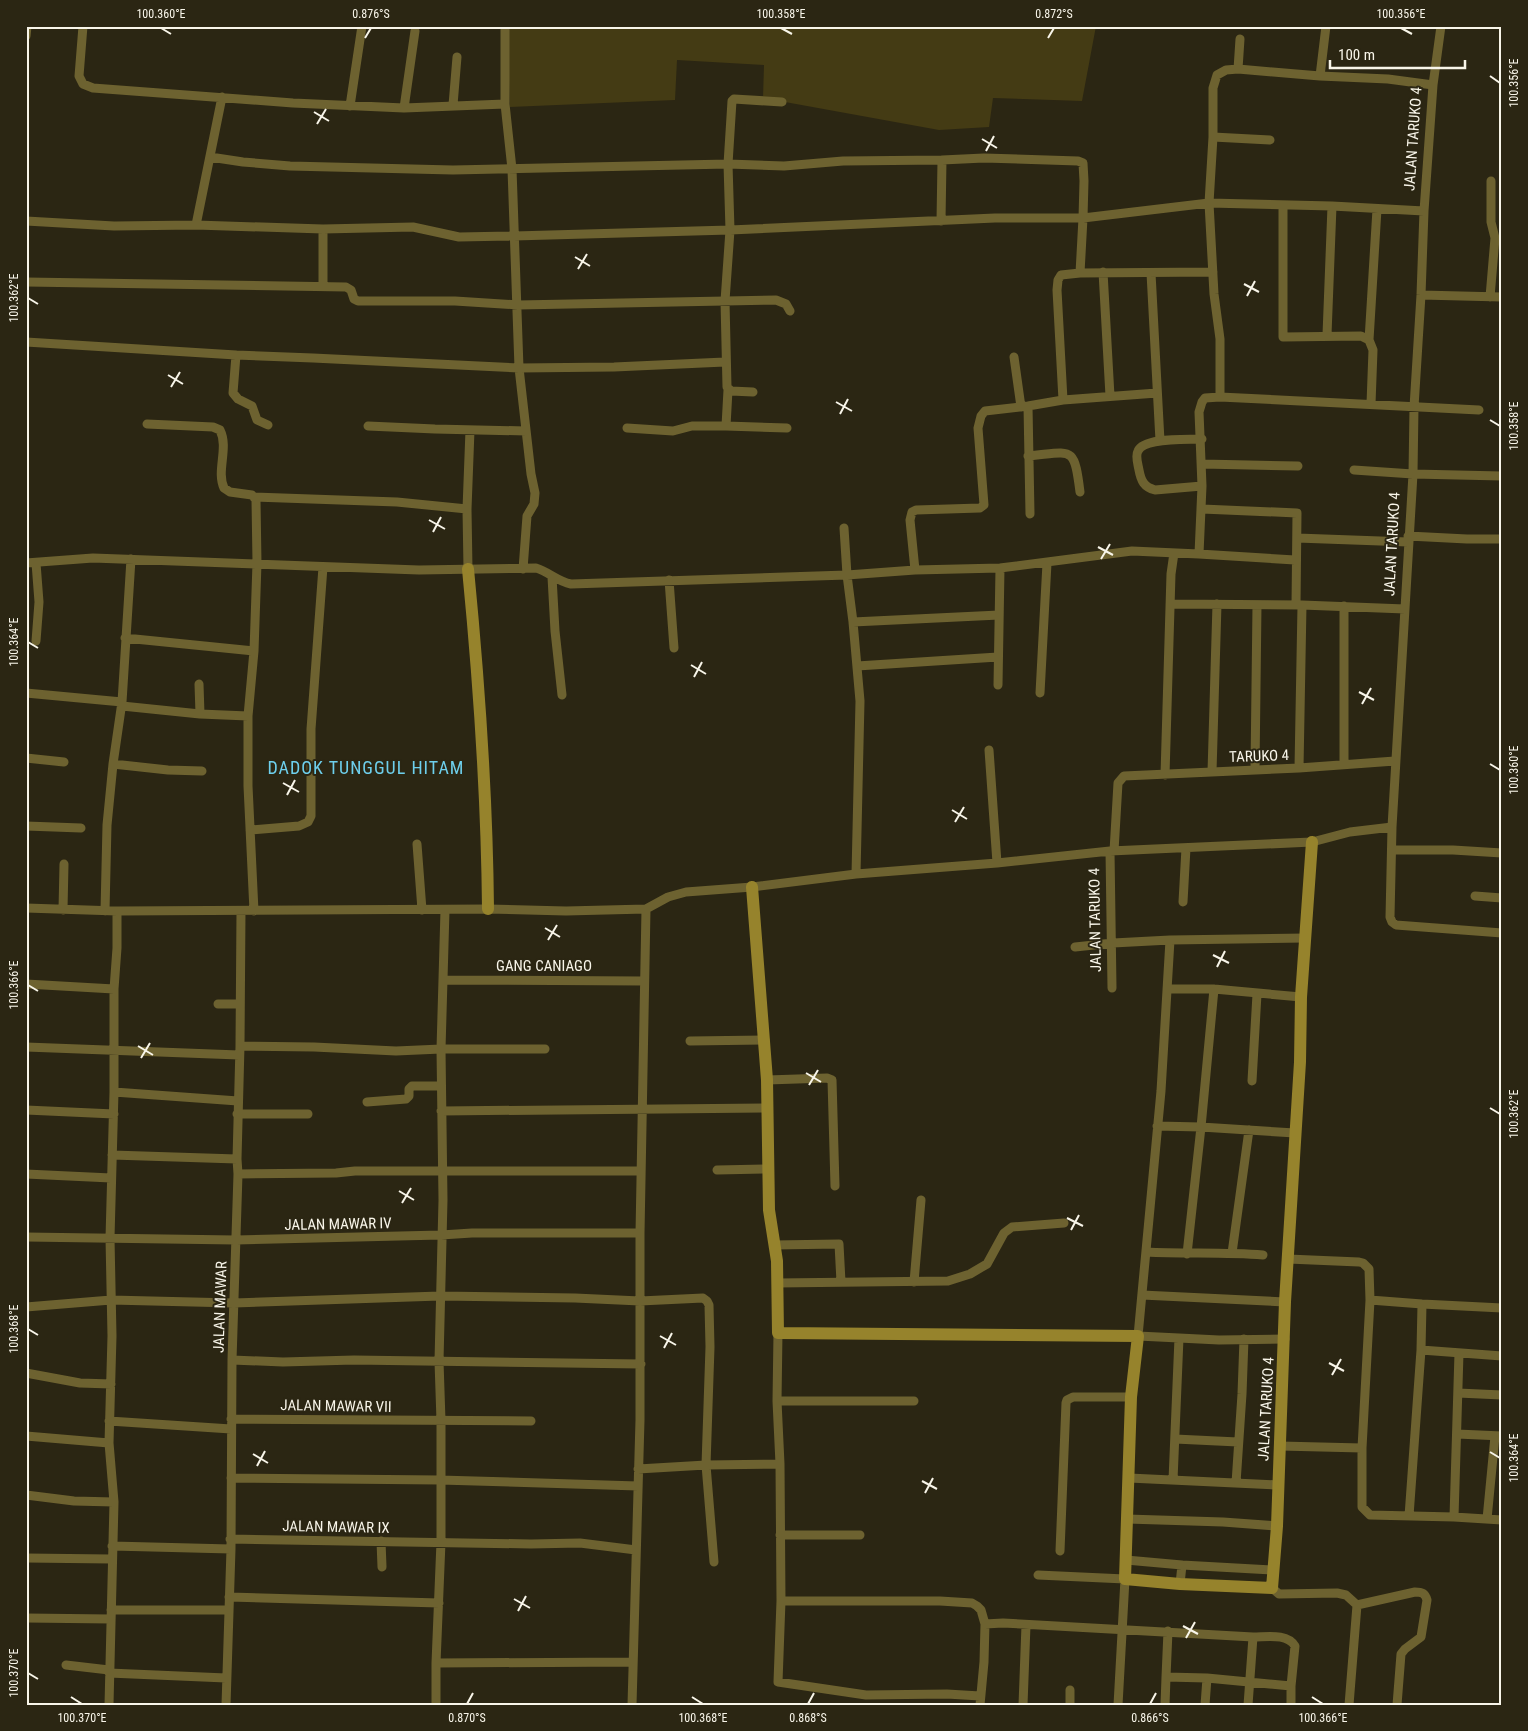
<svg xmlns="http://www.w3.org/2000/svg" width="1528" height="1731" font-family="'Roboto Condensed',sans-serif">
  <rect width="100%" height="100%" fill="#2b2613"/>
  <path fill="#443b14" d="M 507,26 L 1096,26 L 1082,101 L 993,98 L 989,127 L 939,130 L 763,98 L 764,65 L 677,60 L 675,100 L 510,107 Z"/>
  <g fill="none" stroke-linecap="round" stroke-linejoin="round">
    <path stroke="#6d6230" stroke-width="9" d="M 83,26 L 79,76 L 83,84 L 93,88 L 293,103 L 404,108 L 505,104
      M 505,26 L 505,104 L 512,169 L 519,368 L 531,474 L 535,493 L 534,504 L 527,516 L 523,569
      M 26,36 L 27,26
      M 1238,69 L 1240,39
      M 1320,76 L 1326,26
      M 453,105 L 457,57
      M 350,106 L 362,26
      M 404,108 L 415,31
      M 1213,137 L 1270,140
      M 210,157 L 243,162 L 290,166 L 453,170 L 728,164 L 784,166 L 843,161 L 942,160 L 941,221
      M 942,160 L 984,158 L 1078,161 L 1083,163 L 1084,181 L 1083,218 L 1080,273
      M 1283,205 L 1283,337 L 1361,336 L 1369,340 L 1373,350 L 1371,404
      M 26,221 L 114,226 L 196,225 L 323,229 L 413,227 L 459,237 L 514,236 L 730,230 L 728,164 L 732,101 L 734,99 L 782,102
      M 196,225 L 222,97
      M 1103,272 L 1110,396
      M 1151,273 L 1160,441
      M 26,282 L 346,287 L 351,290 L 354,299 L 358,301 L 455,301 L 518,305 L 776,300 L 786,304 L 790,311
      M 323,286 L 323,229
      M 1421,295 L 1502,297
      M 1490,297 L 1495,238 L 1491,222 L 1491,181
      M 1327,335 L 1332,206
      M 1369,340 L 1377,209
      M 26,342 L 236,355 L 313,358 L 519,368 L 614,367 L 725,362
      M 236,355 L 233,393 L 238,399 L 252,406 L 257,420 L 268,425
      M 1014,357 L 1021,407
      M 753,392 L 731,391 L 727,387 L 725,301 L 730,230 L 995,218 L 1083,218 L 1209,203 L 1332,206 L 1424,211
      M 1220,397 L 1220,339 L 1214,294 L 1209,203 L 1213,137 L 1213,88 L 1217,75 L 1226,70 L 1238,69 L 1320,76 L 1388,79 L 1433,85
      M 1063,400 L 1057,290 L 1058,280 L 1061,275 L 1080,273 L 1213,272
      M 1028,406 L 1030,514
      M 147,424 L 213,427 L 220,430 C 229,448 216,471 224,488 L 230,492 L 252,495 L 256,500 L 257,563 L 254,651 L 248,716 L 248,786 L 254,911
      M 368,426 L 435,429 L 526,431
      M 726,426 L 728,390
      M 627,428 L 673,431 L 692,426 L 726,426 L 787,428
      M 1202,439 C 1188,440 1144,437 1138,451 C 1135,456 1138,464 1139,470 C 1141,481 1144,487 1155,490 L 1202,486
      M 1028,456 C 1072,452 1074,444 1080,492
      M 1202,464 L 1298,466
      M 1354,470 L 1413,474 L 1502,476
      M 254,497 L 397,502 L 467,509
      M 1202,509 L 1297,513 L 1296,605
      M 844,528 L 847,575 L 853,622 L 860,701 L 856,874
      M 1408,536 L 1467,539 L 1502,539
      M 1297,538 L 1408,542
      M 1199,554 L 1295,560
      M 26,563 L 93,558 L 419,570 L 536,568 C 549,572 557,581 571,584 L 847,575 L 915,570 L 1000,568 L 1132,551 L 1199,554 L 1202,486 L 1199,412 L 1202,402 L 1205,398 L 1220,397 L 1479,410
      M 36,563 L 39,602 L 36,641
      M 468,569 L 467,509 L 470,430
      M 915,570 L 910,520 L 912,512 L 916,510 L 980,508 L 984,505 L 978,428 L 981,416 L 985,411 L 1028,406 L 1063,400 L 1157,393
      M 552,577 L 555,631 L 562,695
      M 669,580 L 674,648
      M 1170,604 L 1302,605 L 1405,609
      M 1344,606 L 1344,764
      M 853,622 L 999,615
      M 125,638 L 254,651
      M 857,666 L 998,657
      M 199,684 L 200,714
      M 998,685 L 1000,568
      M 26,693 L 122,702
      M 1040,693 L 1047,563
      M 122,706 L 200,714 L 248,716
      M 989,750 L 997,863
      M 26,758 L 64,762
      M 113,764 L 168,770 L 202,771
      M 1299,768 L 1302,605
      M 1255,769 L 1257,605
      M 1212,772 L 1217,604
      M 1165,775 L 1171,574 L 1174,553
      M 26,826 L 81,828
      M 1392,827 L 1390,917 L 1392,922 L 1396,925 L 1502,933
      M 250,830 L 299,826 L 308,822 L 311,816 L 311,729 L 323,567
      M 417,844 L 422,910
      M 1392,850 L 1453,850 L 1502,853
      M 1110,851 L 1112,988
      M 1114,851 L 1118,783 L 1124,776 L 1299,768 L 1395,761
      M 1475,896 L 1502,898
      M 1183,902 L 1186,848
      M 26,908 L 117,911 L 488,909 L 566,911 L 646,909 L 668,897 L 686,892 L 752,887 L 856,874 L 997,863 L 1110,851 L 1312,842 L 1350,832 L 1392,827 L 1413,474 L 1414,407 L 1421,295 L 1424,211 L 1433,85 L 1441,26
      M 63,910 L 64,864
      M 105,911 L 107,825 L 113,764 L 122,702 L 131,559
      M 1075,947 L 1113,943 L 1170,940
      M 444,980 L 644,981
      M 26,984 L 114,989
      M 1167,989 L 1214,989 L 1301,997
      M 218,1004 L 239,1004
      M 690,1041 L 765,1040
      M 240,1046 L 314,1047 L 396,1051 L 441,1049 L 545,1049
      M 26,1047 L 239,1055
      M 767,1080 L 827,1078 L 832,1080 L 835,1186
      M 1252,1081 L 1257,994
      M 114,1092 L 238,1101
      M 367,1102 L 406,1099 L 409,1096 L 409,1089 L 412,1086 L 441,1086
      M 26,1110 L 114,1114
      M 441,1111 L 767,1108
      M 237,1114 L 308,1114
      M 1157,1126 L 1201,1127 L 1295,1133
      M 112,1155 L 237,1159
      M 717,1170 L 768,1169
      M 26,1174 L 111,1178
      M 238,1174 L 336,1173 L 355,1171 L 641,1171
      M 26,1237 L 236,1240 L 441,1235 L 472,1233 L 640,1233
      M 774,1245 L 839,1244 L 841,1282
      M 1146,1252 C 1185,1254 1224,1252 1263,1255
      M 1232,1253 L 1249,1130
      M 1187,1254 L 1201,1127 L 1214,989
      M 1288,1259 L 1359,1262 L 1363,1263 L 1369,1269 L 1370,1300 L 1362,1448 L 1362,1507 L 1370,1515 L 1454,1517 L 1502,1520
      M 914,1282 L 921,1200
      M 777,1283 L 948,1281 L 970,1274 L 987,1264 L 1004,1233 L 1012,1227 L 1064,1223
      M 1142,1295 L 1285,1302
      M 1370,1300 L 1422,1304 L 1502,1308
      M 1422,1304 L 1421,1350 L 1502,1356
      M 26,1307 L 111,1300 L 234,1303 L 440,1296 L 575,1298 L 640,1301 L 703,1298 L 707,1301 L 709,1305 L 710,1347 L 706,1465 L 714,1562
      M 778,1333 L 777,1401 L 780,1464 L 781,1601 L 778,1682 L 866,1695 L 947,1694 L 980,1696
      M 1179,1338 L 1138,1336 L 1161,1091 L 1170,940 L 1305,938
      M 232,1360 L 283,1362 L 354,1360 L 641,1364
      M 26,1373 L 80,1383 L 111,1384
      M 1458,1393 L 1502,1395
      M 777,1401 L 914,1401
      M 231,1419 L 531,1421
      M 109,1421 L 231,1429
      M 1457,1434 L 1502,1436
      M 26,1436 L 109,1443
      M 1175,1439 L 1238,1442
      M 1280,1446 L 1362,1448
      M 638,1469 L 706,1465 L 780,1464
      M 231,1478 L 440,1480 L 638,1486
      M 1129,1478 L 1278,1485
      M 1173,1480 L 1179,1338 L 1219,1340 L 1285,1339
      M 1236,1483 L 1242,1394 L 1244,1339
      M 26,1495 L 74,1501 L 114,1502
      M 1409,1516 L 1421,1350
      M 1454,1517 L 1459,1353
      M 1127,1519 L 1223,1522 L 1277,1526
      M 1487,1519 L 1495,1436
      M 780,1535 L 860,1535
      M 230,1539 L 531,1544 L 580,1543 L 636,1550
      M 381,1541 L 382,1567
      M 112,1546 L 231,1549
      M 1060,1551 L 1066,1403 L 1067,1400 L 1073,1397 L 1131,1397
      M 26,1558 L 111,1559
      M 1126,1560 L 1182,1565 L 1180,1584
      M 1182,1565 L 1273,1570
      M 1038,1575 L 1125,1579 L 1118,1705
      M 1272,1588 L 1279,1594 L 1337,1593 L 1346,1595 L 1357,1605 L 1349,1705
      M 229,1597 L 439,1603
      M 781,1601 L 940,1601 L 972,1603 L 977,1606 L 981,1610 L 985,1624 L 984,1662 L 980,1705
      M 1357,1605 L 1415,1592 C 1422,1592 1425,1593 1427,1600 L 1421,1637 L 1405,1649 L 1401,1654 L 1397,1705
      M 111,1610 L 229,1610
      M 26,1618 L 111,1619
      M 985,1624 L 1003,1623 L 1253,1637 C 1267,1637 1287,1633 1295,1646 L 1291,1686
      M 1168,1631 L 1166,1677 L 1207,1678 L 1291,1686 L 1291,1705
      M 436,1663 L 632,1662
      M 66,1665 L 109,1670
      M 109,1673 L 226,1678
      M 1070,1690 L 1070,1705
      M 109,1705 L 114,1502 L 109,1443 L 112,1336 L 110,1238 L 114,1092 L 114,989 L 117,948 L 117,911
      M 226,1705 L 231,1549 L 232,1360 L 238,1174 L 237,1159 L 240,1046 L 241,911
      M 436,1705 L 436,1663 L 441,1542 L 441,1421 L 439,1361 L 443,1200 L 441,1049 L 445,910
      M 632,1705 L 640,1420 L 640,1233 L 646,909
      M 1023,1705 L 1026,1625
      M 1165,1705 L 1166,1677
      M 1205,1705 L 1207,1678
      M 1248,1705 L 1253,1637"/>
    <path stroke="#96832c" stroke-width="12" d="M 468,569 C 479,682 487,796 488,909
      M 752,887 L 767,1080 L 769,1210 L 777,1261 L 778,1333 L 1138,1336 L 1131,1397 L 1125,1579 L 1180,1584 L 1272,1588 L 1277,1526 L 1285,1302 L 1300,1062 L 1301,997 L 1312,842"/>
  </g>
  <path fill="none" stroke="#f8f5e9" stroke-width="2" d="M 161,28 L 171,34M 781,28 L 792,34M 1401,28 L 1412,34M 365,38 L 371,28M 1048,38 L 1054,28M 1490,76 L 1500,83M 314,112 L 329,121M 317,124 L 326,109M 982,139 L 997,148M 986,151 L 994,136M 575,257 L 590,266M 578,269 L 587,254M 1244,284 L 1259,292M 1247,296 L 1255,281M 28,298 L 38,304M 168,375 L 183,384M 171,387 L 180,372M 836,402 L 852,411M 840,414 L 848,399M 1490,420 L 1500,426M 429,520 L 445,529M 433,532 L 441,517M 1098,547 L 1113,555M 1101,559 L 1110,544M 28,642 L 38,648M 691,665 L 706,674M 694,677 L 702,662M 1359,692 L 1374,700M 1362,704 L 1371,688M 1490,764 L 1500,770M 283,783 L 299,792M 287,795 L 295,780M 952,810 L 967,819M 955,822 L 964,807M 545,928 L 560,937M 548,940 L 557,925M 1213,955 L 1229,963M 1217,967 L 1225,951M 28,985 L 38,991M 138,1046 L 153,1055M 141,1058 L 150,1043M 806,1073 L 821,1082M 809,1085 L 818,1070M 1490,1108 L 1500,1114M 399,1191 L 414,1200M 402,1203 L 411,1188M 1067,1218 L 1083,1226M 1071,1230 L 1079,1215M 28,1329 L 38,1335M 660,1336 L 676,1345M 664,1348 L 672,1333M 1329,1363 L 1344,1371M 1332,1375 L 1341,1359M 1490,1452 L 1500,1458M 253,1454 L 268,1463M 257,1466 L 265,1451M 922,1481 L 937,1489M 925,1493 L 933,1478M 514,1599 L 530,1608M 518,1611 L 526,1596M 1183,1626 L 1198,1634M 1186,1638 L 1195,1622M 28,1673 L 38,1679M 71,1697 L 82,1704M 692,1697 L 703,1704M 1312,1697 L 1323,1704M 467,1704 L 473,1693M 808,1704 L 814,1693M 1150,1704 L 1156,1693"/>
  <g text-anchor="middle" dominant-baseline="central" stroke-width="4" stroke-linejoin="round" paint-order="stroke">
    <g font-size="15" fill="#f8f5e9" stroke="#2b2613">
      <text transform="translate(1413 139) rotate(-86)">JALAN TARUKO 4</text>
      <text transform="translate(1392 544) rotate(-87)">JALAN TARUKO 4</text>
      <text transform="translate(1259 756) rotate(-2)">TARUKO 4</text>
      <text transform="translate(1095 920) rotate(-91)">JALAN TARUKO 4</text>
      <text x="544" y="966">GANG CANIAGO</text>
      <text transform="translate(338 1224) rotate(-1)">JALAN MAWAR IV</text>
      <text transform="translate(220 1307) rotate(-88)">JALAN MAWAR</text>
      <text transform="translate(336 1406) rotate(1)">JALAN MAWAR VII</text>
      <text transform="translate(1266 1409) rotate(-87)">JALAN TARUKO 4</text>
      <text transform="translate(336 1527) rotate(1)">JALAN MAWAR IX</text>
    </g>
    <g font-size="18" letter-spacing="1" fill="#6ecfec" stroke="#2b2613">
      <text x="366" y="767">DADOK TUNGGUL HITAM</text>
    </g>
  </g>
  <rect width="1528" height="1731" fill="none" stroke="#2b2613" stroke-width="55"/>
  <path d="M1330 60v8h135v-8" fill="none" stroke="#f8f5e9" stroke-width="2.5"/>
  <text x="1338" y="60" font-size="15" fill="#f8f5e9" stroke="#2b2613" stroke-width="4" paint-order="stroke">100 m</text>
  <rect x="28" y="28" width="1472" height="1676" fill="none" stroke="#f8f5e9" stroke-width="2"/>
  <g font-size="12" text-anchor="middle" fill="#f8f5e9">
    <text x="161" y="18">100.360°E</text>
    <text x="371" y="18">0.876°S</text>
    <text x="781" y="18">100.358°E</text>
    <text x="1054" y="18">0.872°S</text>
    <text x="1401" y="18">100.356°E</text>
    <text transform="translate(1514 83) rotate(-90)" y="4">100.356°E</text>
    <text transform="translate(14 298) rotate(-90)" y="4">100.362°E</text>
    <text transform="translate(1514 426) rotate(-90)" y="4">100.358°E</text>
    <text transform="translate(14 642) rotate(-90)" y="4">100.364°E</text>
    <text transform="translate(1514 770) rotate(-90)" y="4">100.360°E</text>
    <text transform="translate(14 985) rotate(-90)" y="4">100.366°E</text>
    <text transform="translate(1514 1114) rotate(-90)" y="4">100.362°E</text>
    <text transform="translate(14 1329) rotate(-90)" y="4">100.368°E</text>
    <text transform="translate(1514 1458) rotate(-90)" y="4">100.364°E</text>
    <text transform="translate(14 1673) rotate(-90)" y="4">100.370°E</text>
    <text x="82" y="1722">100.370°E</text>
    <text x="467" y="1722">0.870°S</text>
    <text x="703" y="1722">100.368°E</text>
    <text x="808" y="1722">0.868°S</text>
    <text x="1150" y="1722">0.866°S</text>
    <text x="1323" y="1722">100.366°E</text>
  </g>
</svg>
